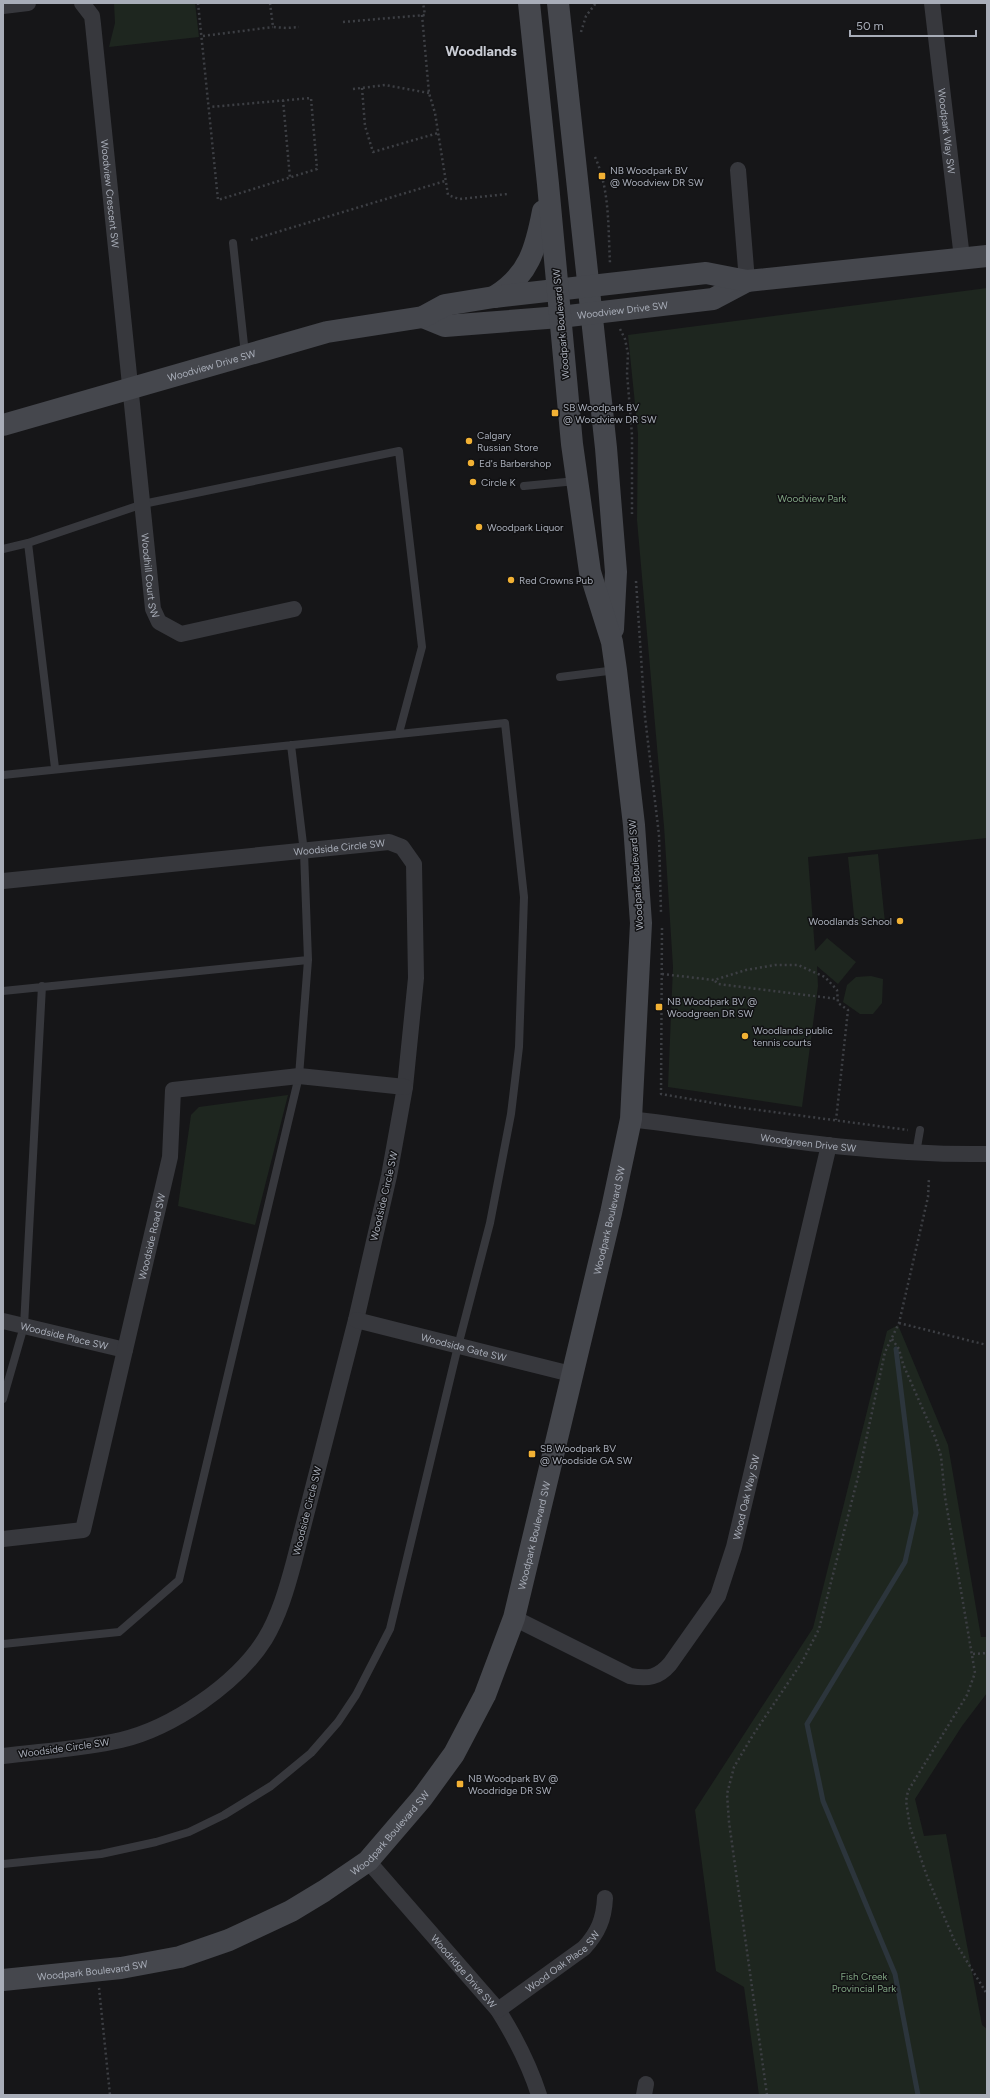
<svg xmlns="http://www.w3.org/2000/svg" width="990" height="2098" font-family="Figtree,sans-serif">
  <rect width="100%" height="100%" fill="#161618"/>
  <path fill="#1e261f" d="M 114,3 L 195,3 L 199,37 L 109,47 L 115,23 Z
    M 987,288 L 987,838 L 808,857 L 815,951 L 827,938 L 856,962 L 838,984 L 817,966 L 818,986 L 802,1107 L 668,1087 L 673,967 L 664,826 L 637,520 L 638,434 L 628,335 Z
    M 878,854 L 885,923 L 855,926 L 848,857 Z
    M 871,976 L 883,979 L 882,1003 L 873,1014 L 860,1014 L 843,1002 L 847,985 L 856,977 Z
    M 288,1095 L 255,1225 L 178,1206 L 191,1115 L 199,1107 Z
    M 898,1325 L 948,1445 L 981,1637 L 987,1637 L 987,1693 L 962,1726 L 915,1799 L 924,1836 L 946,1834 L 982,2025 L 987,2029 L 987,2095 L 759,2095 L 744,1987 L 716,1971 L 695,1810 L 813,1628 L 887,1331 Z"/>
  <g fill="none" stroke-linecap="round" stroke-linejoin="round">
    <path stroke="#2c353c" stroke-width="5" d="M 896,1349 L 916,1513 L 905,1562 L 807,1724 L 823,1801 L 895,1974 L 918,2095"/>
    <path stroke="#3d3f44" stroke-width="2.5" stroke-dasharray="2 3" stroke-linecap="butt" d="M 198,3 L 218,200 L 317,169 L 311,98 L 210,107
      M 270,3 L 273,27 L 287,28 L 299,27
      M 422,15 L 429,93 L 435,113 L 448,195 L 459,199 L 508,194
      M 343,22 L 425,15 L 423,3
      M 581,32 L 586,16 L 596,3
      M 203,36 L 273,27
      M 362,88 L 365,126 L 373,152 L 438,133
      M 353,89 L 385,85 L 429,93
      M 283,100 L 290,178
      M 595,157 C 610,190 608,228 610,263
      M 251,240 L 445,181
      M 620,329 L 625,339 L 628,354 L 627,373 L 632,435 L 632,514
      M 636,581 L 645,717 L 659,835 L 661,913
      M 662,928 L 661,1094 L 736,1107 L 908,1130
      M 662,974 L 714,980 L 746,970 L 775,965 L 798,965 L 825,977 L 837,990 L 838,1003 L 848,1010 L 836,1120
      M 715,981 L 718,984 L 838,999
      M 899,1323 L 987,1345
      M 892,1339 L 899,1349 L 903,1364 L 935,1437 L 941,1456 L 945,1497 L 975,1673 L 967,1695 L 908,1791 L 906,1801 L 910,1827 L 928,1879 L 955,1942 L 987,1994
      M 973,1654 L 987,1653
      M 99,1988 L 110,2095
      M 767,2095 L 729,1822 L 727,1794 L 734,1767 L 753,1735 L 802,1662 L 819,1629 L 858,1477 L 885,1352 L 899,1323 L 928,1197 L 929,1178"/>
    <path stroke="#37383d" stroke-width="8" d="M 233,243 L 245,354
      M 524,486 L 576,481
      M 28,543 L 55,768
      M 3,549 L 28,543 L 143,504 L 399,451 L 422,647 L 399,733
      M 560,677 L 616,670
      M 3,775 L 505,723 L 524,897 L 519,1047 L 511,1114 L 490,1223 L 458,1346 L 390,1629 L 356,1695 L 338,1722 L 311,1753 L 271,1786 L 224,1815 L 189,1832 L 156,1842 L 101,1854 L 3,1864
      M 3,991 L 308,960
      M 916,1153 L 920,1130
      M 3,1399 L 24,1326 L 42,986
      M 3,1644 L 119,1632 L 179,1580 L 299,1076 L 308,960 L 304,852 L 291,745"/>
    <g stroke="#37383d" stroke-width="16">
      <path id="s1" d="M 82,3 L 92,16 L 93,24 L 153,609 L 159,622 L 181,634 L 294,609"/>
      <path id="s2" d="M 932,3 L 962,258"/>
      <path d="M 3,6 L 28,3"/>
      <path d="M 738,170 L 747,281"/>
      <path id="s3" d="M 3,881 L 389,842 L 402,847 L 414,864 L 416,978 L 405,1087 L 389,1176 L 356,1320 L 294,1562 C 287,1588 279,1616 265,1639 C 237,1684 172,1728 121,1740 C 82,1749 42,1751 3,1756"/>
      <path id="s4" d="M 631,1119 C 749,1134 868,1156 987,1154"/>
      <path id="s5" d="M 356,1320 L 571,1374"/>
      <path id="s6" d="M 3,1321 L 125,1350"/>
      <path id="s7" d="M 3,1539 L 83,1530 L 170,1157 L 173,1090 L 299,1076 L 405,1087"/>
      <path id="s8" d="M 514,1618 L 630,1676 C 648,1679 658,1678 670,1664 L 718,1596 L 734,1547 L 829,1145"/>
      <path id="s9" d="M 368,1861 L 498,2010 C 515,2037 529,2064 539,2095"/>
      <path id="s10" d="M 498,2010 L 584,1948 C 598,1933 604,1919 605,1898"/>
      <path d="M 644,2095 L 646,2084"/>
    </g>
    <g stroke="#45474d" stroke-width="22">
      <path d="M 558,3 L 606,448 L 616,572 L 613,629"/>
      <path d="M 494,297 C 529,276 536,248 543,211"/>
      <path id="s11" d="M 423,317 L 445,326 L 560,317 L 713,299 L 747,281"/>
      <path id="s12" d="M 3,425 L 327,332 L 423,317 L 445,305 L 494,297 L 706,273 L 747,281 L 987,256"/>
      <path id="s13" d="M 3,1980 L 121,1968 L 180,1957 L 229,1940 L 291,1911 L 324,1891 L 368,1861 L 422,1798 L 454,1754 L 485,1695 L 514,1618 L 611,1213 L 631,1119 L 641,923 L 634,825 L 616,670 L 612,642 L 590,572 L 572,444 L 548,184 L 529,3"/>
    </g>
  </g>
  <g fill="#f2b134" stroke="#111113" stroke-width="1.5">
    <rect x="598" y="172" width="8" height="8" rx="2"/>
    <rect x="551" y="409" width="8" height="8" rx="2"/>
    <circle cx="469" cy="441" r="4"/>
    <circle cx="471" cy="463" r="4"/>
    <circle cx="473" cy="482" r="4"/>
    <circle cx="479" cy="527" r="4"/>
    <circle cx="511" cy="580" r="4"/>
    <circle cx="900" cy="921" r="4"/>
    <rect x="655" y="1003" width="8" height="8" rx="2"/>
    <circle cx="745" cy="1036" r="4"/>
    <rect x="528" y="1450" width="8" height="8" rx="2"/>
    <rect x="456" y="1780" width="8" height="8" rx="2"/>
  </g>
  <g text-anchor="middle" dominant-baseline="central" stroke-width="3" stroke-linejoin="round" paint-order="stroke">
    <g font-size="10" fill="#a8adb8" stroke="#111113">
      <text stroke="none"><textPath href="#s2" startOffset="129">Woodpark Way SW</textPath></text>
      <text stroke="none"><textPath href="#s1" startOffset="195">Woodview Crescent SW</textPath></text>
      <text stroke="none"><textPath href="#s11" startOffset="202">Woodview Drive SW</textPath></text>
      <text transform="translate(561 324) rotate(-95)">Woodpark Boulevard SW</text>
      <text stroke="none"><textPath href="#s12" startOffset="217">Woodview Drive SW</textPath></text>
      <text stroke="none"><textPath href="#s1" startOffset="579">Woodhill Court SW</textPath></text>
      <text stroke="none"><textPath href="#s3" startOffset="338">Woodside Circle SW</textPath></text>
      <text transform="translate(636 875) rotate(-94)">Woodpark Boulevard SW</text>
      <text stroke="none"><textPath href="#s4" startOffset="179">Woodgreen Drive SW</textPath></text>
      <text transform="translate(384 1196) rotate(-77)">Woodside Circle SW</text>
      <text stroke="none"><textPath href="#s13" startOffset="1086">Woodpark Boulevard SW</textPath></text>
      <text stroke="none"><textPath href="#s7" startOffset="382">Woodside Road SW</textPath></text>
      <text stroke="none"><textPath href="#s6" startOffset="63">Woodside Place SW</textPath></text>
      <text stroke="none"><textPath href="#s5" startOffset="111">Woodside Gate SW</textPath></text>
      <text stroke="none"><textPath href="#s8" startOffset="360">Wood Oak Way SW</textPath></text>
      <text transform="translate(307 1511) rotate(-76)">Woodside Circle SW</text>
      <text stroke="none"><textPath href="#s13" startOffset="762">Woodpark Boulevard SW</textPath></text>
      <text transform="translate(64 1748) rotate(-8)">Woodside Circle SW</text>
      <text stroke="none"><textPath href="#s13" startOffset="426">Woodpark Boulevard SW</textPath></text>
      <text stroke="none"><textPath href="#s10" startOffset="81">Wood Oak Place SW</textPath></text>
      <text stroke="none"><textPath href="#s13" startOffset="90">Woodpark Boulevard SW</textPath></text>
      <text stroke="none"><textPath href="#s9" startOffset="146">Woodridge Drive SW</textPath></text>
    </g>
    <g font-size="10" fill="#a8adb8" stroke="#111113" text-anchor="start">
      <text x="610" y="170">NB Woodpark BV<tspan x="610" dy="12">@ Woodview DR SW</tspan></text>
      <text x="563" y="407">SB Woodpark BV<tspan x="563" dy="12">@ Woodview DR SW</tspan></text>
      <text x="477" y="435">Calgary<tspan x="477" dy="12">Russian Store</tspan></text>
      <text x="479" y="463">Ed's Barbershop</text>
      <text x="481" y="482">Circle K</text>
      <text x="487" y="527">Woodpark Liquor</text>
      <text x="519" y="580">Red Crowns Pub</text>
      <text x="892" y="921" text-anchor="end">Woodlands School</text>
      <text x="667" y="1001">NB Woodpark BV @<tspan x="667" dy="12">Woodgreen DR SW</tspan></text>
      <text x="753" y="1030">Woodlands public<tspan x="753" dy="12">tennis courts</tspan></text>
      <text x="540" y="1448">SB Woodpark BV<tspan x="540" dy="12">@ Woodside GA SW</tspan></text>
      <text x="468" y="1778">NB Woodpark BV @<tspan x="468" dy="12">Woodridge DR SW</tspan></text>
    </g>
    <g font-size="10" fill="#7fa381" stroke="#111113">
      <text x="812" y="498">Woodview Park</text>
      <text x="864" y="1976">Fish Creek<tspan x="864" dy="12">Provincial Park</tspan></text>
    </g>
    <g font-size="14" font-weight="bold" fill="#c9ccd4" stroke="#111113">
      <text x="481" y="51">Woodlands</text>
    </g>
  </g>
  <rect width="990" height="2098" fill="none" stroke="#a8adb8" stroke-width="8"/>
  <path d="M850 30v6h126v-6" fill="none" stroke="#a8adb8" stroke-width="2"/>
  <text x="856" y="30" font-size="12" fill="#a8adb8" stroke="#111113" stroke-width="3" paint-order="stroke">50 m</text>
</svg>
